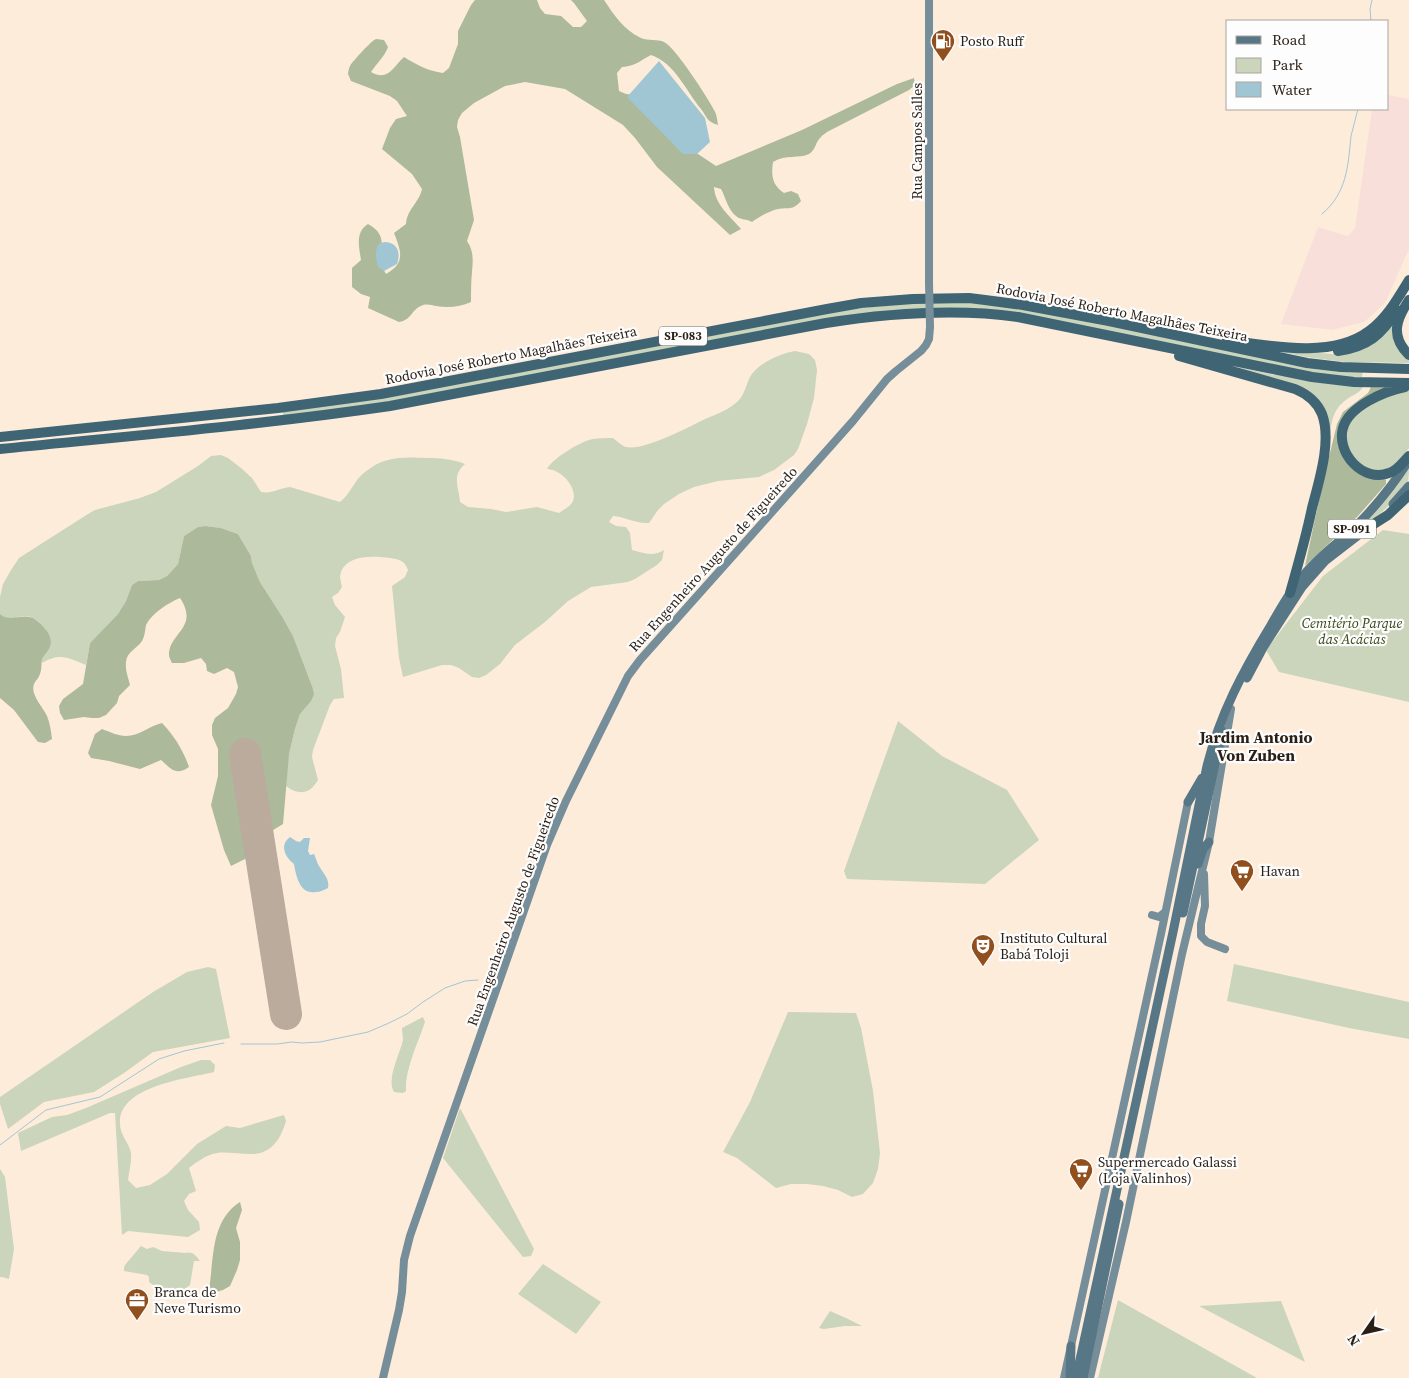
<svg xmlns="http://www.w3.org/2000/svg" width="1409" height="1378" font-family="'Source Serif 4',serif">
  <rect width="100%" height="100%" fill="#feecdb"/>
  <path fill="#f9dfd9" d="M 1388,95 L 1409,99 L 1409,249 L 1385,303 L 1364,322 L 1332,330 L 1281,324 L 1318,227 L 1348,236 L 1355,228 L 1372,109 L 1388,109 Z"/>
  <path fill="#cad5bb" d="M 923,302 L 981,302 L 1363,371 L 1362,377 L 1353,377 L 1352,378 L 1324,376 L 1130,336 L 924,309 L 427,396 L 284,417 L 282,411 L 842,310 Z
    M 1395,318 L 1409,357 L 1409,363 L 1345,362 L 1306,357 L 1267,349 L 1333,354 L 1344,353 Z
    M 795,351 L 809,354 L 815,360 L 817,370 L 814,398 L 807,424 L 798,449 L 794,455 L 774,470 L 759,477 L 718,481 L 694,487 L 679,494 L 664,504 L 658,510 L 649,523 C 636,524 626,517 613,516 L 609,522 L 616,526 L 626,527 L 630,533 L 632,550 C 642,553 654,557 664,550 L 662,560 L 657,565 L 635,579 L 628,582 L 591,587 L 568,601 L 545,622 L 515,645 L 500,664 L 486,675 L 479,678 L 472,677 L 459,668 L 451,665 L 442,665 L 403,677 L 399,658 L 392,586 L 405,577 L 408,570 C 408,569 405,564 404,563 C 400,559 395,559 390,558 C 375,556 348,554 341,572 C 339,577 341,582 342,587 L 338,593 L 332,597 L 335,605 L 345,617 L 340,632 L 336,638 L 335,646 L 341,669 L 344,698 L 334,699 L 330,705 L 313,750 L 312,757 L 318,780 C 310,794 299,796 286,786 L 287,762 L 295,729 L 300,714 L 305,708 L 312,686 L 293,636 L 283,618 L 260,582 L 252,563 L 251,556 L 238,534 L 221,528 L 205,526 L 198,527 L 184,536 L 178,564 L 167,576 L 159,580 L 138,581 L 132,585 L 126,601 L 118,614 L 90,643 L 86,665 C 69,658 60,652 42,663 L 42,659 L 50,647 C 50,643 49,639 48,635 C 46,627 35,617 27,616 C 16,615 10,624 0,614 L 0,597 L 3,584 L 11,570 L 19,558 L 88,514 L 95,510 L 140,498 L 156,492 L 198,466 L 211,456 L 221,455 L 228,458 L 241,468 L 252,478 L 261,492 C 273,494 279,488 290,487 L 340,502 C 351,493 354,480 365,472 C 385,456 402,457 427,458 C 440,458 453,459 465,464 C 451,476 459,487 460,502 L 468,507 L 491,509 L 506,512 L 537,507 L 559,513 C 563,510 569,507 572,503 C 580,489 561,469 547,469 C 553,458 581,441 593,439 C 600,438 607,438 613,438 C 617,441 622,446 626,447 C 643,451 685,429 701,421 C 713,415 728,411 738,401 C 744,396 746,385 750,377 C 757,364 781,353 795,351 Z
    M 1237,367 L 1274,375 L 1275,373 L 1332,384 L 1363,387 C 1360,392 1356,394 1350,397 C 1335,407 1333,415 1330,432 L 1318,401 Z
    M 1409,389 L 1409,448 L 1399,462 L 1390,469 L 1370,471 L 1364,469 L 1346,448 L 1348,424 L 1367,405 Z
    M 1409,466 C 1409,471 1409,477 1408,481 C 1401,497 1369,526 1354,532 Z
    M 1383,530 L 1409,534 L 1409,702 L 1279,672 L 1266,650 L 1323,576 Z
    M 898,721 L 942,756 L 1007,790 L 1039,840 L 985,884 L 847,879 L 844,871 Z
    M 1234,964 L 1409,1002 L 1409,1039 L 1349,1028 L 1227,1001 Z
    M 208,967 L 216,969 L 230,1038 L 153,1052 L 124,1073 L 94,1092 L 44,1102 L 8,1129 L 0,1104 L 0,1097 L 153,992 L 187,972 Z
    M 788,1012 L 856,1013 L 861,1028 L 873,1091 L 880,1153 L 878,1169 L 873,1183 L 863,1194 L 852,1197 L 838,1190 L 823,1186 L 807,1184 L 791,1184 L 776,1188 L 737,1158 L 723,1152 L 750,1102 Z
    M 423,1017 L 425,1022 C 418,1043 405,1069 406,1091 L 403,1093 L 394,1092 C 386,1079 400,1054 403,1040 C 403,1036 402,1032 402,1028 Z
    M 201,1060 L 210,1060 L 215,1065 L 214,1072 C 186,1079 118,1086 120,1124 C 120,1135 129,1143 131,1153 C 132,1162 129,1171 128,1180 L 136,1188 L 150,1185 L 167,1174 L 197,1144 L 226,1126 L 240,1128 L 284,1115 L 286,1121 C 282,1135 275,1149 260,1153 C 250,1156 228,1151 217,1153 C 208,1154 196,1162 189,1168 L 196,1191 L 189,1194 L 184,1201 L 188,1210 L 199,1222 L 200,1230 L 188,1237 L 128,1231 L 122,1235 L 115,1113 L 110,1113 L 21,1151 L 18,1133 L 52,1117 L 67,1115 L 86,1108 L 181,1067 Z
    M 460,1108 L 534,1249 L 531,1256 L 523,1257 L 443,1158 Z
    M 0,1169 L 5,1177 L 14,1249 L 9,1279 L 2,1277 L 0,1277 Z
    M 141,1246 L 147,1249 L 153,1247 L 162,1251 L 186,1253 C 193,1251 196,1256 200,1261 L 194,1261 L 190,1285 L 182,1291 C 171,1289 157,1290 149,1282 L 149,1277 L 147,1275 L 124,1271 L 124,1268 L 125,1265 Z
    M 543,1264 L 601,1302 L 576,1334 L 518,1294 Z
    M 1118,1300 L 1257,1378 L 1098,1378 Z
    M 1281,1301 L 1305,1362 L 1199,1306 Z
    M 830,1311 L 846,1318 L 862,1326 L 845,1326 L 824,1329 L 819,1328 Z"/>
  <path fill="#acb99a" d="M 475,0 L 537,0 L 540,8 L 545,14 L 561,16 L 573,27 L 581,27 L 587,21 L 574,3 L 571,0 L 604,0 C 614,15 624,30 641,38 C 648,41 658,39 664,42 C 675,47 708,98 714,110 C 717,115 717,119 718,125 C 707,122 707,117 701,109 C 686,91 675,63 651,55 C 639,61 636,66 622,67 L 617,73 L 619,91 L 626,94 L 637,95 L 689,148 L 716,166 L 802,130 L 897,84 L 914,78 L 915,85 L 909,90 L 827,132 C 826,133 822,135 821,137 C 815,142 816,150 809,154 C 799,159 786,154 773,162 C 771,175 772,185 784,193 L 791,191 L 798,194 L 801,201 C 792,211 789,207 778,209 C 769,211 759,217 752,222 C 747,219 740,220 736,216 C 728,210 726,198 721,189 L 714,187 C 715,205 730,216 741,229 L 730,235 L 657,167 L 635,138 L 623,125 L 565,89 L 525,82 L 505,86 L 474,103 L 462,113 L 458,120 L 457,127 L 460,137 L 474,220 L 467,241 C 474,251 473,261 472,272 C 471,282 471,292 471,302 C 460,307 448,308 436,306 C 431,305 426,303 421,306 C 411,310 412,320 399,322 L 368,308 L 370,297 L 361,294 L 352,287 L 352,268 L 361,260 C 359,247 355,232 368,224 C 393,237 374,255 386,274 C 406,263 401,251 394,233 L 406,224 C 407,209 419,203 422,189 L 412,174 L 382,149 L 390,128 L 396,119 L 407,116 L 397,101 L 390,96 L 351,81 L 348,74 C 348,72 349,68 350,66 C 352,62 372,40 376,39 C 379,39 381,40 384,40 L 388,47 C 385,56 377,63 371,72 C 388,82 393,67 404,57 C 417,65 428,71 443,73 L 449,68 L 458,44 L 458,31 L 471,5 Z
    M 1371,387 L 1388,388 L 1349,413 L 1342,451 L 1377,478 L 1386,480 L 1386,484 L 1358,516 L 1305,566 L 1322,486 L 1337,424 L 1343,412 L 1368,393 Z
    M 205,526 L 221,528 L 238,534 L 251,556 L 252,563 L 260,582 L 283,618 L 293,636 L 312,686 L 314,694 L 311,701 L 300,714 L 295,729 L 289,754 L 283,824 L 270,832 L 267,825 L 265,818 L 261,772 L 249,753 L 242,755 L 244,760 L 255,824 L 256,831 L 253,855 L 231,866 L 224,850 L 211,805 L 218,776 L 218,749 L 212,735 L 212,725 L 215,718 L 228,708 L 236,694 L 238,687 L 234,672 L 227,668 L 214,674 L 207,671 L 206,664 L 201,658 L 184,663 L 172,663 C 171,661 170,659 169,656 C 168,633 200,628 180,598 C 168,603 152,613 146,625 C 145,630 145,636 142,641 C 137,649 127,651 126,662 C 125,670 128,677 130,685 L 119,696 L 117,703 L 106,715 L 99,718 L 92,718 L 84,717 L 64,720 L 60,713 L 59,706 L 63,699 L 83,684 L 90,643 L 118,614 L 126,601 L 132,585 L 138,581 L 159,580 L 167,576 L 178,564 L 184,536 L 198,527 Z
    M 0,614 C 11,624 24,611 36,620 C 45,627 55,638 49,649 C 47,652 44,656 42,659 C 41,664 42,669 40,674 C 39,678 35,681 34,684 C 30,695 43,707 47,716 C 50,723 51,731 52,739 L 45,743 L 38,742 L 14,710 L 0,698 Z
    M 162,723 C 174,735 184,752 189,767 C 176,776 171,769 161,760 L 140,769 L 109,761 L 91,758 L 88,753 L 95,734 L 102,729 C 110,732 118,736 126,736 C 139,736 149,726 162,723 Z
    M 240,1202 L 242,1210 L 236,1228 L 240,1242 L 240,1260 L 237,1270 L 230,1286 L 223,1290 L 216,1292 L 209,1290 C 214,1260 210,1221 240,1202 Z"/>
  <path fill="#a0c6d4" d="M 659,61 L 705,118 L 710,142 L 697,154 L 683,154 L 627,97 Z
    M 384,242 C 398,242 401,253 397,264 L 384,271 L 378,267 C 376,258 374,252 379,244 Z
    M 290,837 L 296,841 L 300,842 L 304,838 L 310,838 L 308,851 L 310,855 L 314,854 C 316,858 317,863 319,866 C 323,873 330,879 328,888 C 324,890 320,892 316,892 C 300,895 296,876 294,864 C 285,857 279,845 290,837 Z"/>
  <g fill="none" stroke-linecap="round" stroke-linejoin="round">
    <path stroke="#a0c6d4" stroke-width="1" d="M 1371,21 L 1370,9 L 1372,0
      M 1322,214 C 1347,193 1348,166 1351,136 C 1353,127 1356,118 1358,109
      M 241,1044 L 277,1044 L 292,1042 L 302,1043 L 320,1042 L 368,1032 L 389,1023 L 407,1014 L 423,1002 L 445,988 L 465,981 L 478,980
      M 0,1145 L 46,1110 L 100,1097 L 159,1059 L 184,1051 L 224,1043"/>
    <path stroke="#baab9c" stroke-width="32" d="M 245,754 L 286,1014"/>
    <path stroke="#758e9a" stroke-width="8" d="M 929,0 L 929,282
      M 1204,874 L 1205,906 L 1201,924 L 1201,936 L 1207,942 L 1225,949
      M 1152,915 L 1159,917 L 1165,912
      M 383,1378 L 399,1310 L 402,1292 L 404,1260 L 410,1236 L 547,845 L 566,801 L 628,676 L 640,660 L 813,466 L 853,421 L 887,379 L 896,371 L 921,351 L 926,345 L 929,339 L 930,327
      M 1064,1378 L 1161,934 L 1188,802
      M 1090,1378 L 1126,1222 L 1182,954 L 1209,842 L 1231,709"/>
    <path stroke="#587786" stroke-width="9" d="M 1393,504 L 1409,486
      M 1247,678 L 1264,646 L 1302,587 L 1325,561 L 1373,524
      M 1188,802 L 1202,778
      M 1198,864 L 1203,849 L 1209,842
      M 1183,913 L 1222,731
      M 1070,1378 L 1071,1346
      M 1076,1378 L 1173,932 L 1207,766 C 1220,714 1243,671 1271,625 C 1283,604 1295,583 1312,566 C 1323,554 1336,544 1349,533 C 1372,511 1392,487 1409,460
      M 1083,1378 L 1119,1204"/>
    <path stroke="#3f6474" stroke-width="10" d="M 1409,300 C 1396,320 1390,336 1409,355
      M 1227,340 C 1270,346 1332,359 1369,331 C 1387,318 1398,298 1409,280
      M 1338,351 C 1367,347 1382,335 1397,310
      M 1179,356 L 1295,389 C 1307,394 1317,402 1322,414 C 1332,441 1319,481 1312,508 C 1306,537 1298,565 1290,593
      M 1405,387 C 1385,391 1349,406 1343,428 C 1336,453 1363,483 1389,473 C 1397,471 1403,462 1409,456
      M 0,437 L 278,408 L 381,394 L 827,309 L 861,303 L 913,299 L 969,298 L 985,300 L 1023,305 L 1109,321 L 1307,363 L 1341,367 L 1409,369
      M 0,449 C 130,436 260,425 390,406 L 826,323 C 890,313 954,308 1018,317 L 1312,377 L 1354,382 L 1409,383
      M 1369,527 L 1388,515 L 1409,495"/>
    <path stroke="#758e9a" stroke-width="8" d="M 929,282 L 930,327"/>
  </g>
  <defs>
    <g id="fuel-pin" transform="scale(1.25)"><path d="M0 17L-7.5 6A9.5 9.5 0 1 1 7.5 6Z" fill="#914f1e" stroke="#fdfdfd"/><path d="M-5.5-6h7V0h2V4h1.3V-2.5L3-4.5l.8-.8L6-3V5H2.5V1h-1V6h-7ZM-4.2-4.7v3.2H.2V-4.7Z" fill="#fff"/></g>
    <g id="supermarket-pin" transform="scale(1.25)"><path d="M0 17L-7.5 6A9.5 9.5 0 1 1 7.5 6Z" fill="#914f1e" stroke="#fdfdfd"/><path d="M-6-5.5h2.5l.6 2H6L4.5 2H-2.5L-4.4-4H-6ZM-1.5 3.2a1.3 1.3 0 1 0 .1 0ZM3 3.2a1.3 1.3 0 1 0 .1 0Z" fill="#fff"/></g>
    <g id="theatre-pin" transform="scale(1.25)"><path d="M0 17L-7.5 6A9.5 9.5 0 1 1 7.5 6Z" fill="#914f1e" stroke="#fdfdfd"/><path d="M-5-5.5Q0-4 5-5.5V0Q5 5 0 6Q-5 5-5 0ZM-3.3-2.5H-1v1.5H-3.3ZM1-2.5H3.3v1.5H1ZM-2.8 1Q0 5.5 2.8 1Z" fill="#fff"/></g>
    <g id="office-pin" transform="scale(1.25)"><path d="M0 17L-7.5 6A9.5 9.5 0 1 1 7.5 6Z" fill="#914f1e" stroke="#fdfdfd"/><path d="M-6-3h4V-5.5h4V-3h4V5H-6ZM-1-4.5V-3h2v-1.5ZM-6 0V1H6V0Z" fill="#fff"/></g>
  </defs>
  <g fill-rule="evenodd">
    <use href="#fuel-pin" x="943" y="41"/>
    <use href="#supermarket-pin" x="1242" y="871"/>
    <use href="#theatre-pin" x="983" y="946"/>
    <use href="#supermarket-pin" x="1081" y="1170"/>
    <use href="#office-pin" x="137" y="1300"/>
  </g>
  <g text-anchor="middle" dominant-baseline="central" stroke-width="4.5" stroke-linejoin="round" paint-order="stroke">
    <g fill="#fdfdfd" stroke="#69625b" stroke-width="1">
      <rect x="659" y="326.5" width="48" height="19" rx="4"/>
      <rect x="1328" y="519.5" width="48" height="19" rx="4"/>
    </g>
    <g font-size="12" font-weight="bold" fill="#2a1f15">
      <text x="683" y="336">SP-083</text>
      <text x="1352" y="529">SP-091</text>
    </g>
    <g font-size="14" fill="#2a1f15" stroke="#fdfdfd" text-anchor="start">
      <text x="960" y="41">Posto Ruff</text>
      <text x="1260" y="871">Havan</text>
      <text x="1000" y="938">Instituto Cultural<tspan x="1000" dy="16">Babá Toloji</tspan></text>
      <text x="1098" y="1162">Supermercado Galassi<tspan x="1098" dy="16">(Loja Valinhos)</tspan></text>
      <text x="154" y="1292">Branca de<tspan x="154" dy="16">Neve Turismo</tspan></text>
    </g>
    <g font-size="14" fill="#2a1f15" stroke="#fdfdfd">
      <text transform="translate(917 141) rotate(-90)">Rua Campos Salles</text>
      <text transform="translate(1122 312) rotate(11)">Rodovia José Roberto Magalhães Teixeira</text>
      <text transform="translate(511 355) rotate(-11)">Rodovia José Roberto Magalhães Teixeira</text>
      <text transform="translate(713 559) rotate(-48)">Rua Engenheiro Augusto de Figueiredo</text>
      <text transform="translate(513 911) rotate(-70)">Rua Engenheiro Augusto de Figueiredo</text>
    </g>
    <g font-size="14" font-style="italic" fill="#364616" stroke="#fdfdfd">
      <text x="1352" y="623">Cemitério Parque<tspan x="1352" dy="16">das Acácias</tspan></text>
    </g>
    <g font-size="16" font-weight="bold" fill="#2a1f15" stroke="#fdfdfd">
      <text x="1256" y="737">Jardim Antonio<tspan x="1256" dy="18">Von Zuben</tspan></text>
    </g>
  </g>
  <rect x="1226" y="20" width="162" height="90" fill="#fdfdfd" stroke="#a9a4a0"/>
  <rect x="1236" y="36" width="25" height="8" fill="#587786" stroke="#a9a4a0"/>
  <text x="1272" y="45" font-size="15" fill="#2a1f15">Road</text>
  <rect x="1236" y="58" width="25" height="15" fill="#cad5bb" stroke="#a9a4a0"/>
  <text x="1272" y="70" font-size="15" fill="#2a1f15">Park</text>
  <rect x="1236" y="82" width="25" height="15" fill="#a0c6d4" stroke="#a9a4a0"/>
  <text x="1272" y="95" font-size="15" fill="#2a1f15">Water</text>
  <g transform="translate(1364 1333) rotate(236)" stroke="#fdfdfd" stroke-width="4" paint-order="stroke">
  <path d="M0-4L9 19L0 12L-9 19Z" fill="#2a1f15"/>
  <text y="-8" font-size="14" font-weight="bold" text-anchor="middle" fill="#2a1f15">N</text>
  </g>
</svg>
